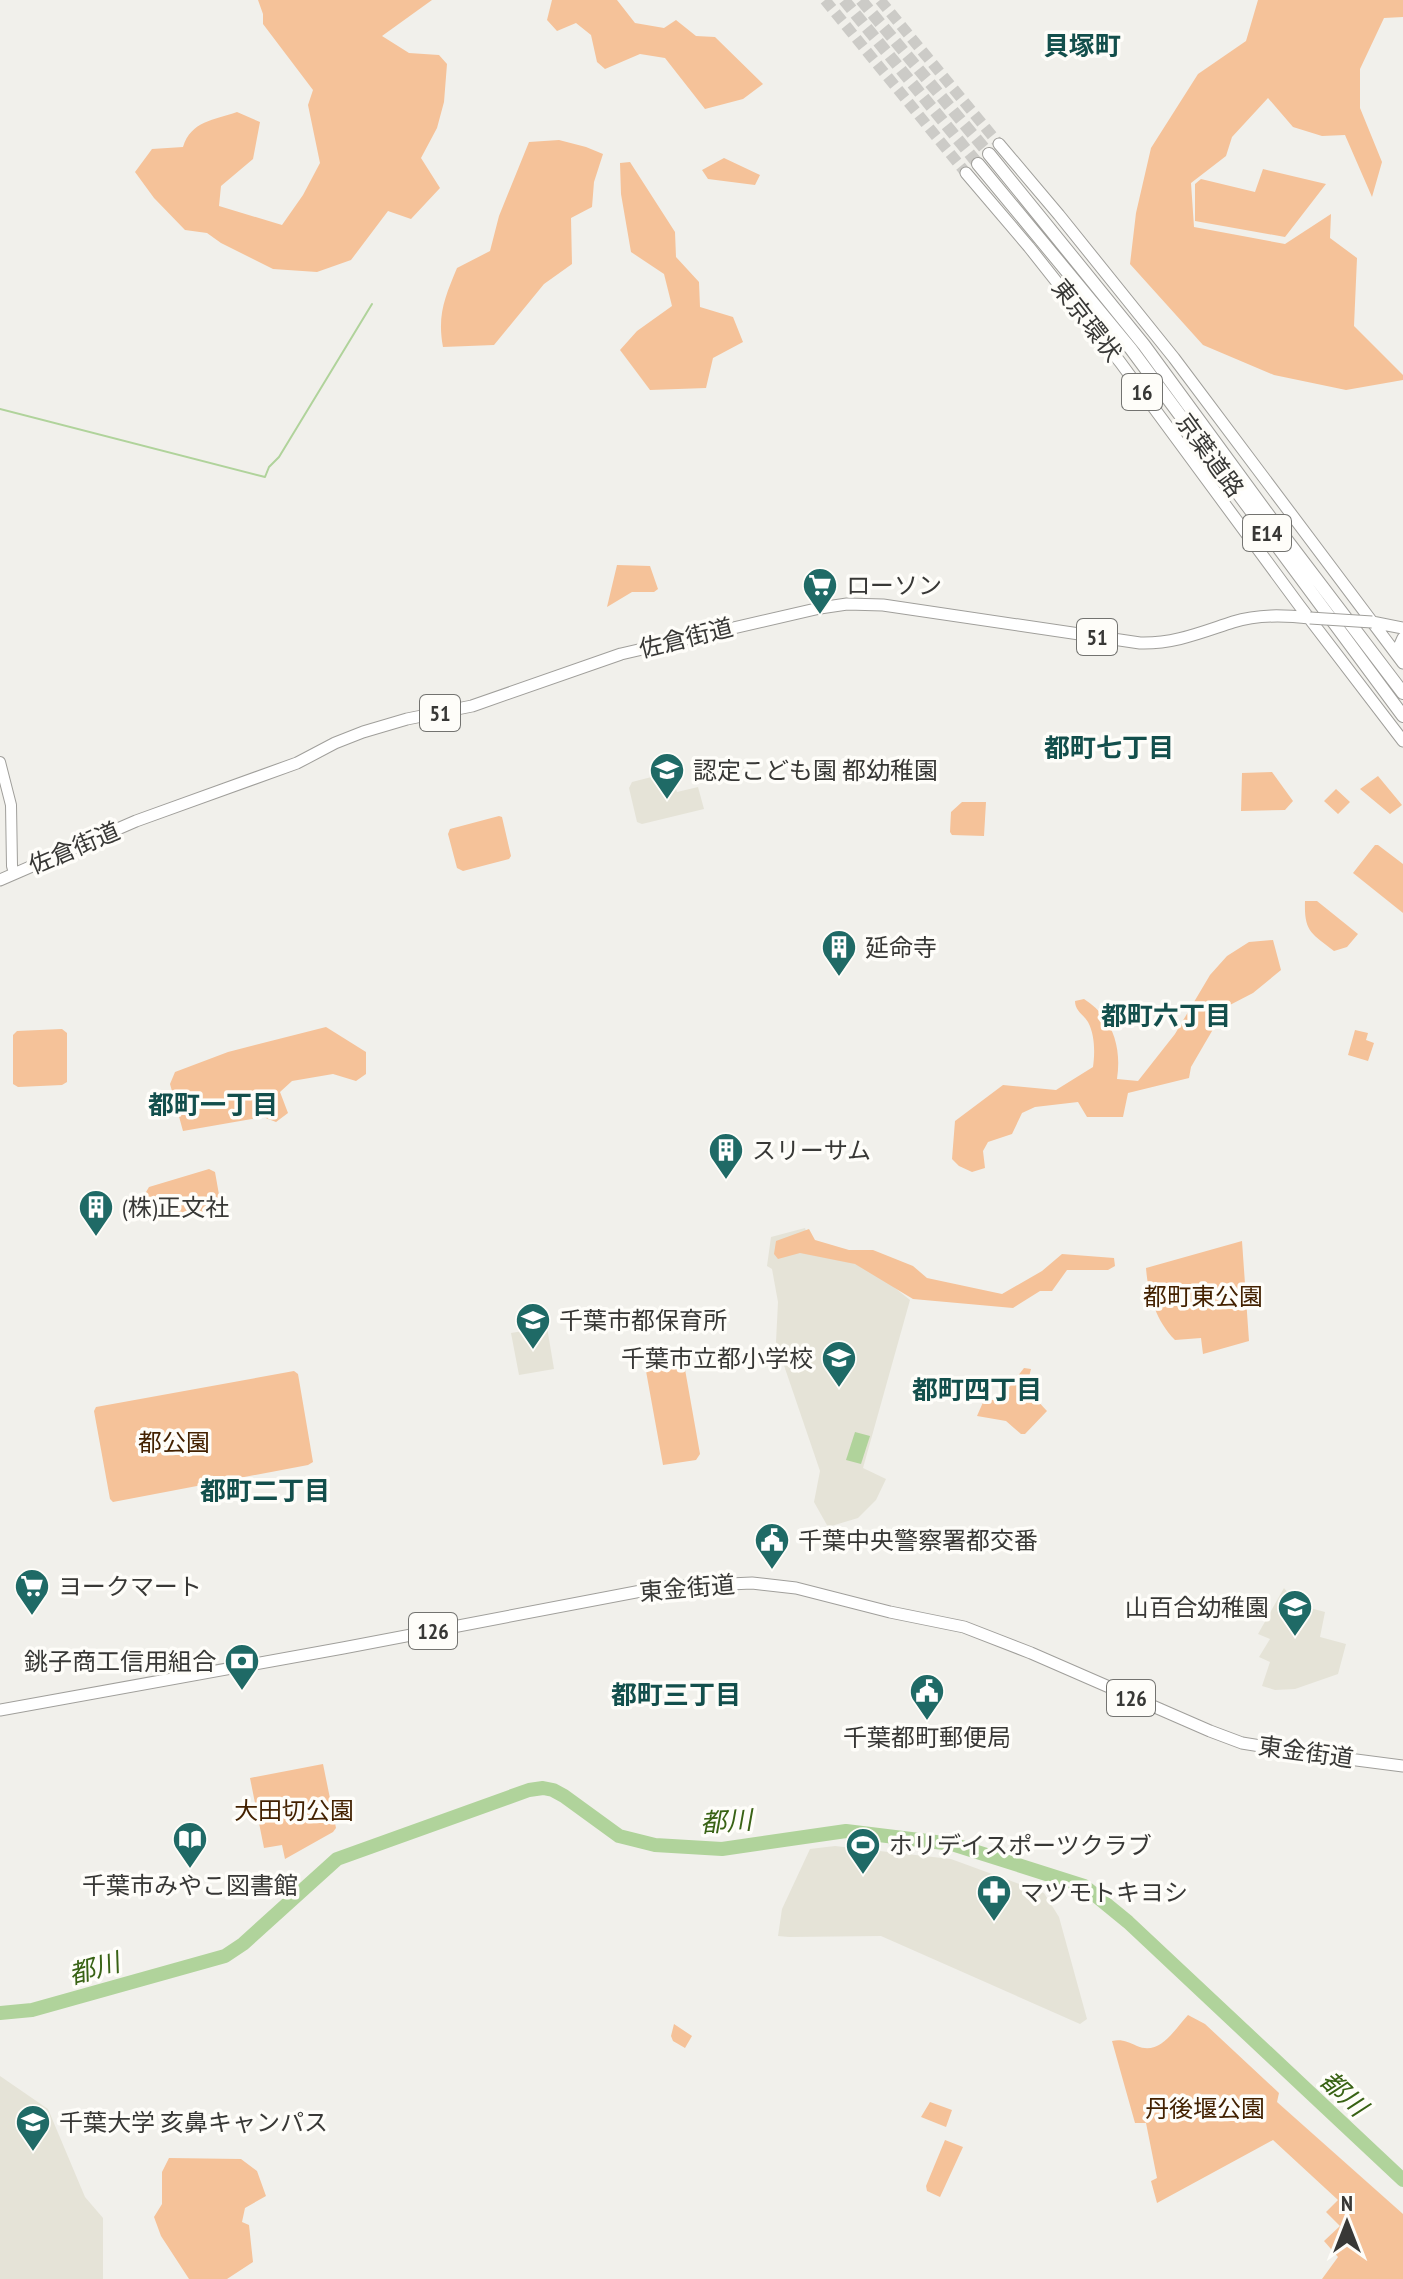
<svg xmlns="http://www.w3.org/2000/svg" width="1403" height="2279" font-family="'PT Sans Narrow','Noto Sans JP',sans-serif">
  <rect width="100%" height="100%" fill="#f1f0eb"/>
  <path fill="#e5e3d7" d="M 671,772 L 677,792 L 698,787 L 704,809 L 642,824 L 637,822 L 629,788 L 632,782 Z
    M 805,1228 L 813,1251 L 870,1268 L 910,1300 L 863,1468 L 886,1479 L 876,1500 L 858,1518 L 828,1527 L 814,1502 L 820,1471 L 776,1342 L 778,1302 L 772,1269 L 767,1266 L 771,1237 Z
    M 547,1327 L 554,1369 L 519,1375 L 511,1333 Z
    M 1284,1588 L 1292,1598 L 1306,1607 L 1325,1612 L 1320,1637 L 1346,1644 L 1338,1674 L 1295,1689 L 1275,1690 L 1262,1686 L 1270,1662 L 1259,1657 L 1270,1639 L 1258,1634 Z
    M 835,1846 L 951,1859 L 1044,1893 L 1059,1917 L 1087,2019 L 1080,2024 L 881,1936 L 789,1937 L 778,1936 L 782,1909 L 810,1849 Z
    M 0,2076 L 48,2109 L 85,2197 L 103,2218 L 103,2279 L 0,2279 Z"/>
  <path fill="#f5c299" d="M 258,0 L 432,0 L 382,36 L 409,53 L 439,55 L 447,64 L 444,102 L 437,128 L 421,158 L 440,188 L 411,219 L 388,211 L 351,260 L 317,272 L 273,269 L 221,243 L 207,233 L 185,230 L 154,198 L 135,172 L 152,149 L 183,147 C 191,121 214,120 237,112 L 260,122 L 253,159 L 221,186 L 219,206 L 282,225 L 303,195 L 320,163 L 308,105 L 313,90 L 263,24 L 263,14 Z
    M 552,0 L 617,0 L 635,23 L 664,28 L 676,20 L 696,36 L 715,37 L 763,84 L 743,99 L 705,109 L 665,58 L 640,54 L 605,69 L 597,62 L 591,35 L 576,23 L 557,31 L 547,20 Z
    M 1258,0 L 1403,0 L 1403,17 L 1384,18 L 1360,69 L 1360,108 L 1382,162 L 1372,197 L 1345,135 L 1322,136 L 1293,127 L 1268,98 L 1232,137 L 1226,156 L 1191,183 L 1194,227 L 1285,244 L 1331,214 L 1330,238 L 1357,258 L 1354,326 L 1403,375 L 1403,380 L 1346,390 L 1274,375 L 1203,345 L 1130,264 L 1136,213 L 1151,148 L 1198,74 L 1246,41 Z
    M 559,140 L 586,147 L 603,154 L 594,182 L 592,207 L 571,218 L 572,264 L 544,284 L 494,345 L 443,347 C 437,315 445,297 457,268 L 490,251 L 499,216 L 529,142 Z
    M 724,158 L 760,175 L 755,185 L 708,179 L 702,170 Z
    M 630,162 L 675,232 L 676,257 L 699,282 L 700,307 L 733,317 L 743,342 L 713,358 L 706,388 L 650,390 L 620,350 L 637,331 L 672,306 L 664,274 L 631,252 L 621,194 L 620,163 Z
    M 1263,169 L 1326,184 L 1285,237 L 1195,221 L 1195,184 L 1201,179 L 1255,192 Z
    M 617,565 L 650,566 L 658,589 L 654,592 L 632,592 L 607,607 Z
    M 1272,772 L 1293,801 L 1285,810 L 1241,811 L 1242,773 Z
    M 1378,776 L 1402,805 L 1390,814 L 1360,789 Z
    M 1336,789 L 1350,802 L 1338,814 L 1324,801 Z
    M 962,802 L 986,802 L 984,836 L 952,835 L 950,832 L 951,812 Z
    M 499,816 L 502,817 L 511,856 L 509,859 L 463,871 L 457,868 L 448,834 L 450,829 Z
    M 1375,845 L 1378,845 L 1403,864 L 1403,913 L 1353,873 Z
    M 1305,901 L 1317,901 L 1358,934 L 1347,947 L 1334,951 C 1311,933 1304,932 1305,901 Z
    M 1273,940 L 1281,970 L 1253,993 L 1226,1007 L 1191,1067 L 1189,1078 L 1128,1093 L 1123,1117 L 1087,1117 L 1078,1102 L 1035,1107 L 1022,1113 L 1012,1134 L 988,1142 L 983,1151 L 985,1168 L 972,1172 L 959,1166 L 952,1159 L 955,1121 L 1003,1085 L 1056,1090 L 1093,1067 C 1095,1053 1095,1035 1088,1022 C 1083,1014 1075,1011 1075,1001 L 1084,999 C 1112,1017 1122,1046 1117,1079 L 1138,1081 L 1175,1034 L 1210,975 L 1227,956 L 1249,942 Z
    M 326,1027 L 366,1052 L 366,1074 L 356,1081 L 333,1074 L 292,1081 L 280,1092 L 288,1113 L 276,1122 L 263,1117 L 183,1131 L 170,1084 L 175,1072 L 228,1052 Z
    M 62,1029 L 67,1033 L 67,1082 L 62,1085 L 18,1087 L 13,1084 L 13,1035 L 17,1031 Z
    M 1355,1030 L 1368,1033 L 1366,1040 L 1374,1043 L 1368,1061 L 1348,1055 Z
    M 209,1169 L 215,1172 L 221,1206 L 218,1209 L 155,1221 L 150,1218 L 146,1192 L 149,1187 Z
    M 809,1229 L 815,1240 L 849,1250 L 873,1250 L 913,1266 L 927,1278 L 1002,1294 L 1042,1271 L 1062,1254 L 1114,1258 L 1115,1266 L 1108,1270 L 1067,1270 L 1052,1291 L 1040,1291 L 1013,1308 L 913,1299 L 855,1264 L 800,1253 L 778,1259 L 774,1254 L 776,1241 Z
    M 1242,1241 L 1249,1341 L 1203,1354 L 1201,1338 L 1175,1340 C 1156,1321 1148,1294 1146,1268 Z
    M 677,1354 L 683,1358 L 700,1454 L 696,1460 L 663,1465 L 644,1360 Z
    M 1024,1368 L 1031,1369 C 1025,1389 1034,1397 1047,1411 L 1025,1434 L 1021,1434 L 1006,1421 L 977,1416 L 984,1400 L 999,1400 Z
    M 294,1371 L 298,1374 L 313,1462 L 308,1465 L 113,1502 L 110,1499 L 94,1411 L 96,1407 Z
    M 323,1764 L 336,1828 L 333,1832 L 285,1859 L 282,1845 L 264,1848 L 250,1778 Z
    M 1188,2015 L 1205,2024 L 1279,2093 L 1277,2102 L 1403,2214 L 1403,2279 L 1322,2279 L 1338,2257 L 1324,2241 L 1340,2226 L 1326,2212 L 1338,2200 L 1273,2140 L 1157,2203 L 1151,2181 L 1157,2178 L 1146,2123 L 1135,2123 L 1112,2041 C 1122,2039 1128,2042 1137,2046 C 1160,2056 1174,2030 1188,2015 Z
    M 674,2024 L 692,2036 L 685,2048 L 673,2041 L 671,2036 Z
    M 930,2102 L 952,2110 L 946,2127 L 921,2117 Z
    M 945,2140 L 963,2147 L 940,2197 L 927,2191 L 926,2186 Z
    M 169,2158 L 241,2159 L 257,2171 L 266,2196 L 245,2208 L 242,2222 L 249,2225 L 253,2262 L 227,2279 L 189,2279 L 161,2236 L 154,2217 L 162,2204 L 162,2172 Z"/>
  <path fill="#b0d39b" d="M 855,1432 L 870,1436 L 861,1464 L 846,1460 Z"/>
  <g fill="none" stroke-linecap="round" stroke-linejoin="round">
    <path stroke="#b0d39b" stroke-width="2" d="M 0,409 L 265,477 L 269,467 L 279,457 L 372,304"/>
    <path stroke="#b0d39b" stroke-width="14" d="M 0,2013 L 32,2010 L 225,1956 L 243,1944 L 337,1859 L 529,1790 L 543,1788 L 553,1790 L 564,1796 L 619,1836 L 655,1845 L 722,1849 L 846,1831 L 952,1844 L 1084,1886 L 1128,1922 L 1403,2180"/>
    <path stroke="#cccbc7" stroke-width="11" stroke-dasharray="11 5.5" stroke-linecap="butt" d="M 825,0 L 966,173
      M 880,0 L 999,144"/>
    <path stroke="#cccbc7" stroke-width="12" stroke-dasharray="12 6" stroke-linecap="butt" d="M 844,0 L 978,164
      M 861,0 L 989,154"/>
    <g stroke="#a09f9b" stroke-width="12">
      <path id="primary" d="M 0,762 L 11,805 L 12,866 L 14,873"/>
    </g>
    <g stroke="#a09f9b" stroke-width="13">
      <path id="trunk" d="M 999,144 L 1059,215 L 1174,358 L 1403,663
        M 966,173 L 1029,247 L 1120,362 L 1299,605 L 1403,741
        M 1372,622 L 1403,628
        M 1399,657 L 1399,647 L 1403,638
        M 0,880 L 136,821 L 297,763 L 335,743 L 363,732 L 407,719 L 472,706 L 621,654 L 820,608 L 847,604 L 883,605 L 1140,643 C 1174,644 1202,632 1233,622 C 1258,614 1284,615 1310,618
        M 0,1710 L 343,1648 L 662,1587 L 752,1583 L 796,1588 L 890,1612 L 964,1627 L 1031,1653 L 1210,1731 L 1242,1743 L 1310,1754 L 1403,1766"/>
    </g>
    <g stroke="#a09f9b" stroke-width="14">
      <path id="motorway" d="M 989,154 L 1144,345 L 1289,543 L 1403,693
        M 978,164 L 1131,349 L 1403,716"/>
    </g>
    <use href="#primary" stroke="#fff" stroke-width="10"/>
    <use href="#trunk" stroke="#fff" stroke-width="11"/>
    <use href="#motorway" stroke="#fff" stroke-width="12"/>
    <g stroke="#a09f9b" stroke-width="13" stroke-linecap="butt">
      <path id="trunk-bridge" d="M 1310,618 L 1372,622"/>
    </g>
    <use href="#trunk-bridge" stroke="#fff" stroke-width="11"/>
  </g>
  <defs>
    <g id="supermarket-pin" transform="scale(1.8)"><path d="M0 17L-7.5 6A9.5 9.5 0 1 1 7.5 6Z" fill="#1f6a66" stroke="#fefdf9"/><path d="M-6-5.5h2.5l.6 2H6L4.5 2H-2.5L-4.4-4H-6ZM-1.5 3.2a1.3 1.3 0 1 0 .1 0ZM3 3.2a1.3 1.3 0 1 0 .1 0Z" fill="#fff"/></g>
    <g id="school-pin" transform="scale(1.8)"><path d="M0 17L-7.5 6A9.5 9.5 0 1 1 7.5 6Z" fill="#1f6a66" stroke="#fefdf9"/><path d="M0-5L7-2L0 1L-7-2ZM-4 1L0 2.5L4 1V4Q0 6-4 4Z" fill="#fff"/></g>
    <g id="building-pin" transform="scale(1.8)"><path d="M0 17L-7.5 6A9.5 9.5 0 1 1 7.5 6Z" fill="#1f6a66" stroke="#fefdf9"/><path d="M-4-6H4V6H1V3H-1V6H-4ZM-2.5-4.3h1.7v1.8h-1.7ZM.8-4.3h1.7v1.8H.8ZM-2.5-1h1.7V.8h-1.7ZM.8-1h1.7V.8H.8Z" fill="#fff"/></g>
    <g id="civic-pin" transform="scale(1.8)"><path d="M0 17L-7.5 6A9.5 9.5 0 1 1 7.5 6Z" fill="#1f6a66" stroke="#fefdf9"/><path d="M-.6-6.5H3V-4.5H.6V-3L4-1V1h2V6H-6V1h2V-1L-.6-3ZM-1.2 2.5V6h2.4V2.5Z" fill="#fff"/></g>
    <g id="bank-pin" transform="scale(1.8)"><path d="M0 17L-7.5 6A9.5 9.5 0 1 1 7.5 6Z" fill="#1f6a66" stroke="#fefdf9"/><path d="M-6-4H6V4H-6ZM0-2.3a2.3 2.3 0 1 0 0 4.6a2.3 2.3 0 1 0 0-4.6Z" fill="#fff"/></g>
    <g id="library-pin" transform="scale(1.8)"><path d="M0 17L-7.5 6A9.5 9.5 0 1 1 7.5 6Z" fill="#1f6a66" stroke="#fefdf9"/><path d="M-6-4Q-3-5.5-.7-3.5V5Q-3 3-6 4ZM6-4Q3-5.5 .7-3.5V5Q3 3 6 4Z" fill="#fff"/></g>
    <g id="stadium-pin" transform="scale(1.8)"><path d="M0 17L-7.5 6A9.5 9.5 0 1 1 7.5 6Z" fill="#1f6a66" stroke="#fefdf9"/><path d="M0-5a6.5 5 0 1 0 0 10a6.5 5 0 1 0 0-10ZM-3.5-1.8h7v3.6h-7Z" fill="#fff"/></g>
    <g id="pharmacy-pin" transform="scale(1.8)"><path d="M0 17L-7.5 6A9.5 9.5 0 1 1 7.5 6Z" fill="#1f6a66" stroke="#fefdf9"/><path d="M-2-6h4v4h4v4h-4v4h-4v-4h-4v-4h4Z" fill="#fff"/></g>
    <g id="university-pin" transform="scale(1.8)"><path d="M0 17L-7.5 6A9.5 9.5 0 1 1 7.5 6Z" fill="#1f6a66" stroke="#fefdf9"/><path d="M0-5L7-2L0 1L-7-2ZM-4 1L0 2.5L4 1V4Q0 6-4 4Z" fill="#fff"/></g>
  </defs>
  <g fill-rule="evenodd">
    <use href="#supermarket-pin" x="820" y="585"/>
    <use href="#school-pin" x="667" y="770"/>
    <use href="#building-pin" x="839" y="947"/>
    <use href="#building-pin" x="726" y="1150"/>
    <use href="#building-pin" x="96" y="1207"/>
    <use href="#school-pin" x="533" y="1320"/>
    <use href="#school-pin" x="839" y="1358"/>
    <use href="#civic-pin" x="772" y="1540"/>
    <use href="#supermarket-pin" x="32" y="1586"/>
    <use href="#school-pin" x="1295" y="1607"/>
    <use href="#bank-pin" x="242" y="1661"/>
    <use href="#civic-pin" x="927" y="1691"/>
    <use href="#library-pin" x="190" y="1839"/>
    <use href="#stadium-pin" x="863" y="1845"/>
    <use href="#pharmacy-pin" x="994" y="1892"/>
    <use href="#university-pin" x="33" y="2122"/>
  </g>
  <g text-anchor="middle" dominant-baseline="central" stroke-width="7" stroke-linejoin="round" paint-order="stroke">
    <g fill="#fefdf9" stroke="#737370" stroke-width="2">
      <rect x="1122" y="374" width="40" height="36" rx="6"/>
      <rect x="1243" y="515" width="48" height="36" rx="6"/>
      <rect x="1077" y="619" width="40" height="36" rx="6"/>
      <rect x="420" y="695" width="40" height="36" rx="6"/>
      <rect x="409" y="1613" width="48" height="36" rx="6"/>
      <rect x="1107" y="1680" width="48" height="36" rx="6"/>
    </g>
    <g font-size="22" font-weight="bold" fill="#383836">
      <text x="1142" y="392">16</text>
      <text x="1267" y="533">E14</text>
      <text x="1097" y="637">51</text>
      <text x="440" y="713">51</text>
      <text x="433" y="1631">126</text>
      <text x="1131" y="1698">126</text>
    </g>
    <g font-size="24" fill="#383836" stroke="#fefdf9">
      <text transform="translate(1087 320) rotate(52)">東京環状</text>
      <text transform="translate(1210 455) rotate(54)">京葉道路</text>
      <text transform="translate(686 638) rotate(-14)">佐倉街道</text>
      <text transform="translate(74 848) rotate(-23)">佐倉街道</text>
      <text transform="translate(687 1588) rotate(-5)">東金街道</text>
      <text transform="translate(1306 1752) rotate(8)">東金街道</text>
    </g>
    <g font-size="24" fill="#383836" stroke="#fefdf9" text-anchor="start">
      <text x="846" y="585">ローソン</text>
      <text x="693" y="770">認定こども園 都幼稚園</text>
      <text x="865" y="947">延命寺</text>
      <text x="752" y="1150">スリーサム</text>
      <text x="122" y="1207">(株)正文社</text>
      <text x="559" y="1320">千葉市都保育所</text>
      <text x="813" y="1358" text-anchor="end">千葉市立都小学校</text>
      <text x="798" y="1540">千葉中央警察署都交番</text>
      <text x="58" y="1586">ヨークマート</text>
      <text x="1269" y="1607" text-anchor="end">山百合幼稚園</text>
      <text x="216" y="1661" text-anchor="end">銚子商工信用組合</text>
      <text x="927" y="1737" text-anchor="middle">千葉都町郵便局</text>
      <text x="889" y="1845">ホリデイスポーツクラブ</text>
      <text x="190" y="1885" text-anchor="middle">千葉市みやこ図書館</text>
      <text x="1020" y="1892">マツモトキヨシ</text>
      <text x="59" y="2122">千葉大学 亥鼻キャンパス</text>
    </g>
    <g font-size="24" fill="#432100" stroke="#fefdf9">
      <text x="1203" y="1296">都町東公園</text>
      <text x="174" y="1442">都公園</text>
      <text x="294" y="1810">大田切公園</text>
      <text x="1205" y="2108">丹後堰公園</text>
    </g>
    <g font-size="26" font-weight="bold" fill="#134f4c" stroke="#fefdf9">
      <text x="1082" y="45">貝塚町</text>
      <text x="1109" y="747">都町七丁目</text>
      <text x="1166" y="1015">都町六丁目</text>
      <text x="213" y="1104">都町一丁目</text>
      <text x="977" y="1389">都町四丁目</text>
      <text x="265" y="1490">都町二丁目</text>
      <text x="676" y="1694">都町三丁目</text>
    </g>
    <g font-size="26" font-style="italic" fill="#386214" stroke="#fefdf9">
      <text transform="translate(726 1821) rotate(-4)">都川</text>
      <text transform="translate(94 1968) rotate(-16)">都川</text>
      <text transform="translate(1344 2093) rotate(43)">都川</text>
    </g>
  </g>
  <g transform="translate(1347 2223)" stroke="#fefdf9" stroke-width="6" paint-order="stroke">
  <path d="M0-6L14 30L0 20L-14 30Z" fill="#383836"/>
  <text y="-12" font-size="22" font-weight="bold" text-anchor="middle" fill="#383836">N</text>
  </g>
</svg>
